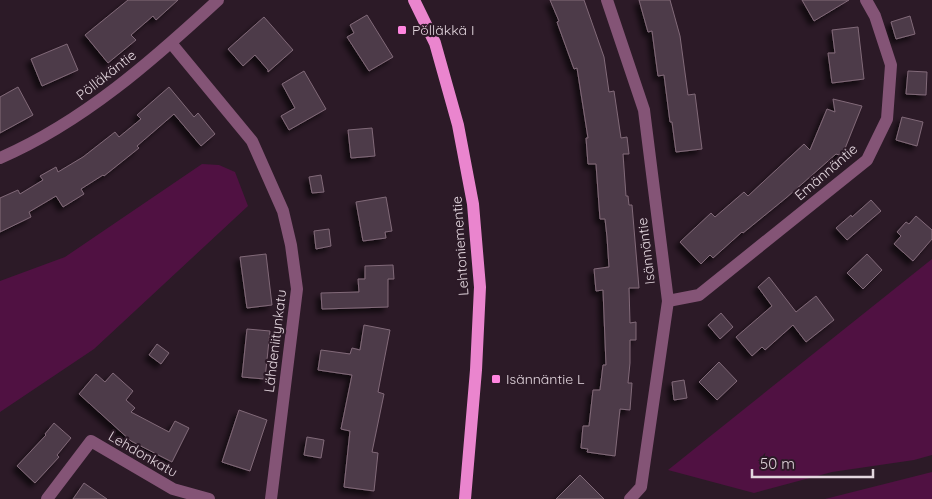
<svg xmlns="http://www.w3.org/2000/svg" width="932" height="499" font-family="Quicksand,sans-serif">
  <defs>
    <filter id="shadow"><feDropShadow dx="-4.5" dy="4.5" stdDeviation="2.5" flood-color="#0009"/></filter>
  </defs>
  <rect width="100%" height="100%" fill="#2c1a27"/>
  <path fill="#501142" d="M 202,164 L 219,165 L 235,172 L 248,206 L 94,349 L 0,412 L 0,281 L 65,257 Z
    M 932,259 L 932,455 L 914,460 L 832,472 L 754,493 L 668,470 Z
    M 932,472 L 932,499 L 825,499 Z"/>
  <path fill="#4e3a48" stroke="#816a79" filter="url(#shadow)" d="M 128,0 L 178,0 L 156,20 L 153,16 L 131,35 L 136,40 L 108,63 L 85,35 Z
    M 550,0 L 584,0 L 604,57 L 609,92 L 614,91 L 621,138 L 627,137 L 629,154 L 623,154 L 626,196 L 628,196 L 629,205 L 632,205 L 639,288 L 629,288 L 630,323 L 636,322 L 636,340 L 630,340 L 630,363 L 628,383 L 632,383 L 630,410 L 620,409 L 615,456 L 587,452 L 588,449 L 581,448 L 583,426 L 589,426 L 593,390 L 600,390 L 603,365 L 606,365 L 603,290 L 596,291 L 594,269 L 609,267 L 607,237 L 605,219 L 600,219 L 596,164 L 588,164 L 586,138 L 588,138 L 577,68 L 574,69 L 557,22 L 559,21 Z
    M 639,0 L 670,0 L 680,36 L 688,95 L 695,94 L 702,149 L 676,152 L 672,122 L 670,122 L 664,75 L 658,76 L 652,31 L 648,32 Z
    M 802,0 L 849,0 L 814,21 Z
    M 367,15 L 393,57 L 369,71 L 347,37 L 354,33 L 350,25 Z
    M 910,16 L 915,34 L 896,39 L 891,22 Z
    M 264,17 L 293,50 L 268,72 L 268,70 L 255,55 L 243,66 L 228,49 Z
    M 858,27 L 864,79 L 832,83 L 828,53 L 835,53 L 832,30 Z
    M 67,44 L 78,70 L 42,86 L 31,59 Z
    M 304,71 L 326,109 L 289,130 L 281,116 L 295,108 L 282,84 Z
    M 908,71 L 927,72 L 926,95 L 906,94 Z
    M 18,87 L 33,115 L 0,133 L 0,97 Z
    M 169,87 L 194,117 L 198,113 L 215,134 L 201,146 L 174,114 L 137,146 L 139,148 L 104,176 L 103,175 L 81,189 L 84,194 L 63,207 L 56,196 L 29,212 L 31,217 L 0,232 L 0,198 L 18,190 L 20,194 L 43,180 L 40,176 L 56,167 L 58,172 L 83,157 L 115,132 L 119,137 L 141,119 L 137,115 Z
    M 833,99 L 862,106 L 842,156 L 836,154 L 786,198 L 743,233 L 742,232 L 713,258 L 710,255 L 701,264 L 680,242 L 711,213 L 715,217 L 744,192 L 748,196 L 804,144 L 810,150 L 827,109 L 835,112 Z
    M 902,117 L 923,122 L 917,146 L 896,140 Z
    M 372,128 L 375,156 L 351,158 L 348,130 Z
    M 321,175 L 324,192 L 312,193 L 309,177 Z
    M 386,197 L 392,231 L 385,232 L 386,238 L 363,241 L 356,202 Z
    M 871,200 L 881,211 L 847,240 L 836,228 L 851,215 L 852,217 Z
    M 916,216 L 932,230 L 932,239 L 913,261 L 894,244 L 901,236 L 897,232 L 906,222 L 909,224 Z
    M 329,229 L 331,246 L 316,249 L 314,231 Z
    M 266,254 L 272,305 L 247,308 L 240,257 Z
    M 867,254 L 882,270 L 863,289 L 847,273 Z
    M 393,265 L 394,279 L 388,279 L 388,307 L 322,309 L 321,293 L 359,292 L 358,279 L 365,279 L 365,266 Z
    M 769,277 L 796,312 L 816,296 L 834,320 L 806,342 L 793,325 L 765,350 L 762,347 L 752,356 L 736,337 L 772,306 L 758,287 Z
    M 721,313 L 733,327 L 720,339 L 708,325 Z
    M 364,325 L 390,330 L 378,392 L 384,394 L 372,452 L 378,453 L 374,491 L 344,487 L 350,431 L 341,429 L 352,375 L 318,370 L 321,350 L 350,354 L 352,348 L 360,350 Z
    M 247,329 L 270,331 L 265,379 L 242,377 Z
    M 157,344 L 169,353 L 161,364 L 149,355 Z
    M 719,362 L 737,381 L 717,400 L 699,382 Z
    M 113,373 L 133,391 L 126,400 L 135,408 L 131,412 L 169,432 L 175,421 L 189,428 L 172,462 L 131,441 L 79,394 L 96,374 L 105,382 Z
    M 684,380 L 687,398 L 674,400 L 672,382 Z
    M 239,410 L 267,420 L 250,471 L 222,462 Z
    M 54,423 L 71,438 L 57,455 L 59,457 L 35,483 L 17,466 L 46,435 L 45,434 Z
    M 307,437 L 324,440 L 321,458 L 304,455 Z
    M 580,475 L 604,499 L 556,499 Z
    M 84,483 L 107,499 L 73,499 Z"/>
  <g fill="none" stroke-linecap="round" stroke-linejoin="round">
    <path stroke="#845476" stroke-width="12" d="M 607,0 L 644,110 L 668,301 L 641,487 L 630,499
      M 171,43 L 252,141 L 283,211 L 291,245 L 297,289 L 271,499
      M 0,158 C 83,122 153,60 218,0
      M 668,301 L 699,295 L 867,160 L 887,119 L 891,65 L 875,16 L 866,0
      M 47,499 L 91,441 L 173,489 L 209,499"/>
    <path stroke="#ea85ce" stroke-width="12" d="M 414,0 L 435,43 L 458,125 L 473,204 L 480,287 L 476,370 L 465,499"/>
  </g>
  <g fill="#ff85df" stroke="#2c1a27" stroke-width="2">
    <rect x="397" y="25" width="10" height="10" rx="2.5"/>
    <rect x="491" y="374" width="10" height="10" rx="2.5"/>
  </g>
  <g text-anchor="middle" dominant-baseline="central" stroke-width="4.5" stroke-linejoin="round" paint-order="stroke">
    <g font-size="14" fill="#e3d6de" stroke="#2c1a27" text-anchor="start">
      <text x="412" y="30">Pölläkkä I</text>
      <text x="506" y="379">Isännäntie L</text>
    </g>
    <g font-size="14" fill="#e3d6de" stroke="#2c1a27">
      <text transform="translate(106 75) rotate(-38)">Pölläkäntie</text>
      <text transform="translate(826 172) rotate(-41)">Emännäntie</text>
      <text transform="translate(460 246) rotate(-94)">Lehtoniementie</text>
      <text transform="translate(646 251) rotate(-97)">Isännäntie</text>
      <text transform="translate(275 341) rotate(-83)">Lähdeniitynkatu</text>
      <text transform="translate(143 454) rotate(30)">Lehdonkatu</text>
    </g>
  </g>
  <path d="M752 469v8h121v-8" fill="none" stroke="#e3d6de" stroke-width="2.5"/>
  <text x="760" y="469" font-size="15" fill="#e3d6de" stroke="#2c1a27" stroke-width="4" paint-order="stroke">50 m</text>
</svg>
